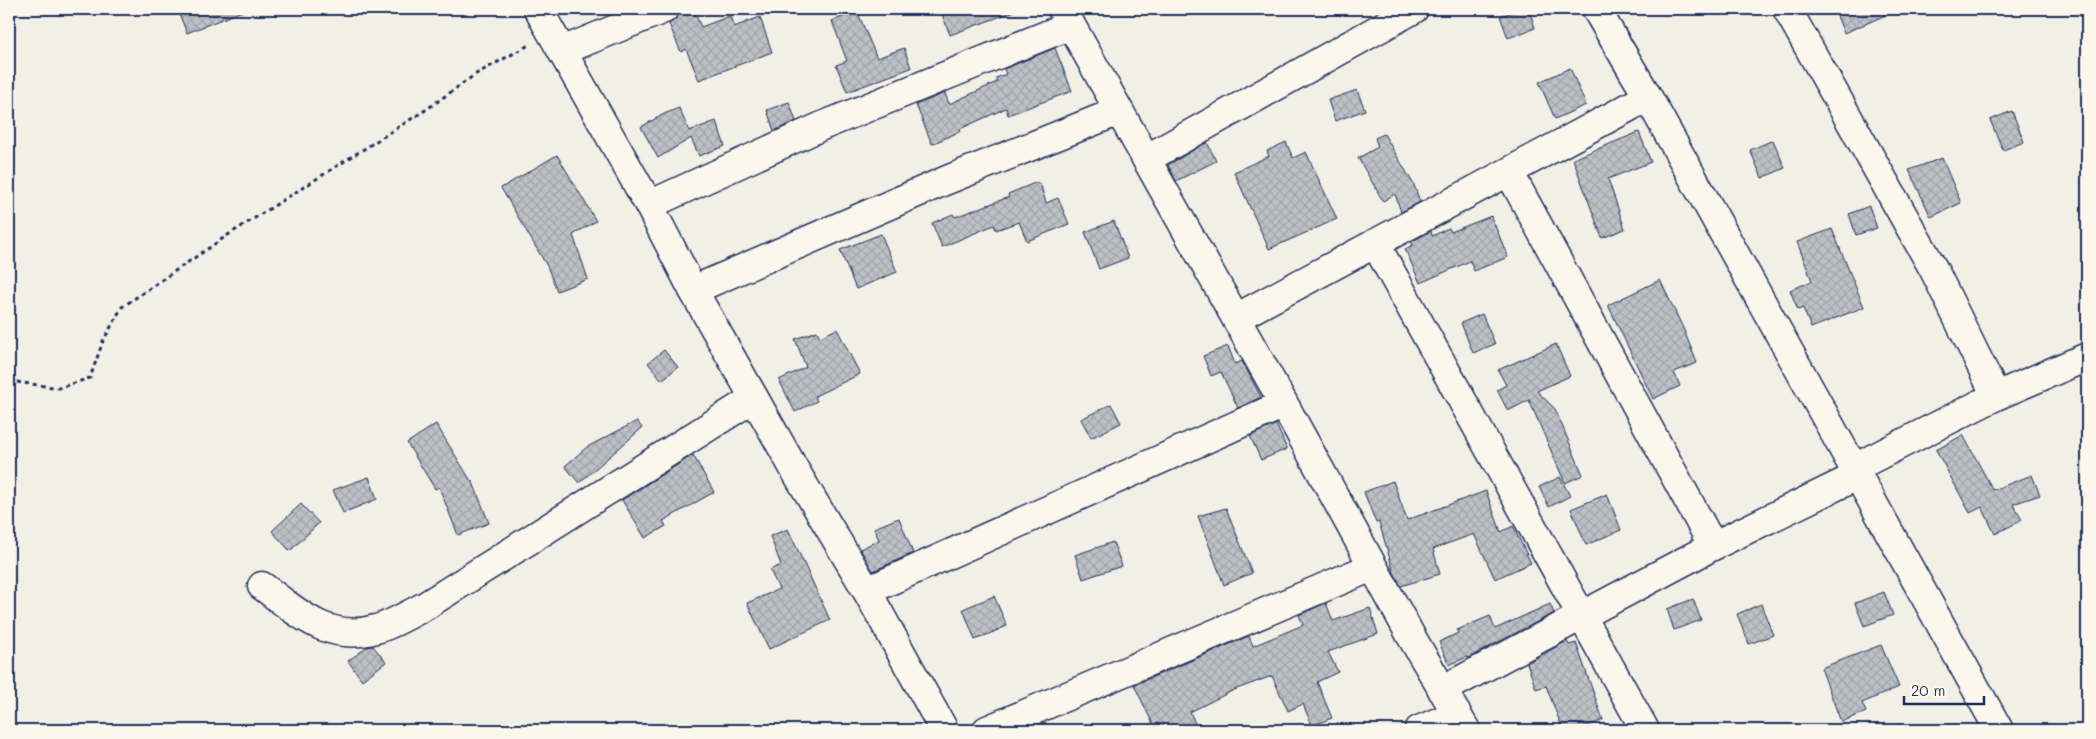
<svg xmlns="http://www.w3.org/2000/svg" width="2096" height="739" font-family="Mali,sans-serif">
  <defs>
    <pattern id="building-cross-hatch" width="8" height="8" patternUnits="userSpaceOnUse" patternTransform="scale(1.25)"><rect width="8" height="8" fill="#bdc0c4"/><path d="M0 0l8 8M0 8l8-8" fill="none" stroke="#a2a5ab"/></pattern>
  </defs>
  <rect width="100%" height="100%" fill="#f2efe6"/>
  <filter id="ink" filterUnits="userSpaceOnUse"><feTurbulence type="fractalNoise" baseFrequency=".02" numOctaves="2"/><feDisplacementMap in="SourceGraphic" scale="10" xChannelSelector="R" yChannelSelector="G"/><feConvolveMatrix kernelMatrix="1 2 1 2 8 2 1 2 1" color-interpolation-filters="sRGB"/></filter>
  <g filter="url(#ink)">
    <path fill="url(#building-cross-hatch)" stroke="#1b2f5e" d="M 177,9 L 245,9 L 245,10 L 187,33 Z
      M 679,9 L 693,9 L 701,27 L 730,16 L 734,27 L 760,17 L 772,52 L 699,80 L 686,49 L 681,52 L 669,24 L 677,18 Z
      M 940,9 L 1015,9 L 1015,11 L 950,35 Z
      M 1522,9 L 1529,9 L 1535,28 L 1508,38 L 1500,16 Z
      M 1834,9 L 1900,9 L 1844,33 Z
      M 857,11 L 877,58 L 904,48 L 911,68 L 847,92 L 836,65 L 847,61 L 832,21 Z
      M 1055,48 L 1072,91 L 1008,115 L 1006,108 L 960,129 L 961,131 L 932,144 L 916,105 L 945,93 L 949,104 L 997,82 L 996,78 L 1006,74 L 1004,69 Z
      M 1570,68 L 1586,105 L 1555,119 L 1539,82 Z
      M 1357,90 L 1365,110 L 1335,121 L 1328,100 Z
      M 789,102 L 796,121 L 774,131 L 767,110 Z
      M 679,108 L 689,131 L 716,121 L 725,146 L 699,156 L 691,138 L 658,158 L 641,127 L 664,114 Z
      M 2012,111 L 2024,142 L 2003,150 L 1990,120 Z
      M 1639,132 L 1651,162 L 1608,179 L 1625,229 L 1602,238 L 1573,159 Z
      M 1384,134 L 1414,185 L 1420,202 L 1401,212 L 1395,194 L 1383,201 L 1358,158 L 1378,147 L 1375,138 Z
      M 1773,140 L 1785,168 L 1762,178 L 1750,150 Z
      M 1207,142 L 1216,161 L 1176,181 L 1168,165 Z
      M 1286,142 L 1293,158 L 1306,152 L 1337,219 L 1269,249 L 1234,172 L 1269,156 L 1267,151 Z
      M 557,155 L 596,221 L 573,235 L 588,279 L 557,291 L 547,266 L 501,188 Z
      M 1942,158 L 1961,203 L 1931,217 L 1909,170 Z
      M 1037,182 L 1041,186 L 1046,203 L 1058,198 L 1069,224 L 1027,241 L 1019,222 L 996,230 L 994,225 L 942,247 L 932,223 L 953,214 L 955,217 L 1009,197 L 1008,194 Z
      M 1869,206 L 1877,228 L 1856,235 L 1849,214 Z
      M 1491,216 L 1508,257 L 1474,271 L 1470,261 L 1420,283 L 1405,249 L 1413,245 L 1411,242 L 1431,231 L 1432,236 L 1449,228 L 1451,232 Z
      M 1114,221 L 1128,258 L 1099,269 L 1085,232 Z
      M 1832,229 L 1864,307 L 1811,328 L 1803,308 L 1798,310 L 1790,290 L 1812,281 L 1797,242 Z
      M 881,234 L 897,272 L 856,289 L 840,250 Z
      M 1660,280 L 1683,328 L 1697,363 L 1674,372 L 1680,386 L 1653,399 L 1608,305 Z
      M 1482,314 L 1495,344 L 1473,353 L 1461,323 Z
      M 837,329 L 860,374 L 815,396 L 817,401 L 795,412 L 779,380 L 806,367 L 795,339 L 817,331 L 820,337 Z
      M 1556,344 L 1570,376 L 1537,391 L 1555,409 L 1583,475 L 1565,483 L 1529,400 L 1508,411 L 1497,390 L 1506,385 L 1498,370 Z
      M 1228,346 L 1235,364 L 1242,361 L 1261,397 L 1238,408 L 1221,372 L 1211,376 L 1203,356 Z
      M 664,350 L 678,367 L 662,380 L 648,363 Z
      M 1111,404 L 1121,423 L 1091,438 L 1081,419 Z
      M 637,421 L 642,428 L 579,483 L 565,466 L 587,447 Z
      M 436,424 L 471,481 L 472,480 L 489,523 L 458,535 L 439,487 L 435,489 L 407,443 Z
      M 1276,424 L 1287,449 L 1261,460 L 1250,436 Z
      M 1963,435 L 1993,490 L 2032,475 L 2040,495 L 2013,504 L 2022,520 L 1995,534 L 1982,507 L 1970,513 L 1936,450 Z
      M 693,455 L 714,492 L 663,521 L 666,526 L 645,538 L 622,500 Z
      M 369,477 L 377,499 L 343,513 L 333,490 Z
      M 1560,477 L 1570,496 L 1549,507 L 1539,487 Z
      M 1393,481 L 1407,520 L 1486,491 L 1501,532 L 1513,526 L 1531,563 L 1495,579 L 1474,534 L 1433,549 L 1440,574 L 1401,586 L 1394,573 L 1379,522 L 1376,523 L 1364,492 Z
      M 1607,494 L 1621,530 L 1586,545 L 1571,509 Z
      M 301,504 L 319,523 L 290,551 L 272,531 Z
      M 1226,508 L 1252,573 L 1224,585 L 1198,516 Z
      M 899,518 L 913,553 L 873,571 L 860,549 L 879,540 L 874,528 Z
      M 788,529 L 830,620 L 769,649 L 747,603 L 779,589 L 770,570 L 781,565 L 770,536 Z
      M 1113,542 L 1122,566 L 1083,579 L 1075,555 Z
      M 1884,592 L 1893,615 L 1864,626 L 1855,603 Z
      M 994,596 L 1007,626 L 975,640 L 963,609 Z
      M 1693,599 L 1701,620 L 1674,630 L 1667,609 Z
      M 1326,603 L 1333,621 L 1370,608 L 1378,634 L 1328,652 L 1338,672 L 1317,682 L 1332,718 L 1312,726 L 1303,704 L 1288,711 L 1272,676 L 1234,690 L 1190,712 L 1195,723 L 1180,730 L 1156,730 L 1134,685 L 1249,636 L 1253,646 L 1303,625 L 1299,615 Z
      M 1550,604 L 1554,613 L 1468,658 L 1467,657 L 1449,665 L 1439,642 L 1458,633 L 1457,630 L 1490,616 L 1495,629 Z
      M 1761,604 L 1773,635 L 1749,644 L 1737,614 Z
      M 1567,641 L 1569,645 L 1576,643 L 1603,720 L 1577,730 L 1563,730 L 1546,686 L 1536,689 L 1527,663 Z
      M 1881,645 L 1899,687 L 1862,703 L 1866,712 L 1841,722 L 1821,668 Z
      M 373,646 L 386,662 L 362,680 L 348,661 L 367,647 Z"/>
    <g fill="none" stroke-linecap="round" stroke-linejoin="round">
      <g stroke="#1b2f5e" stroke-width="31">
        <path id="street" d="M 1062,9 L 1284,404 L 1411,636 L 1466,730
          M 1596,9 L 1648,97 L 1999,730
          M 1787,9 L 1934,270 L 1996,396
          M 562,51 L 664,9
          M 1146,159 L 1414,9
          M 1509,172 L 1713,546
          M 649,205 L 822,126 L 1071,25
          M 1375,243 L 1645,730
          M 693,290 L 947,180 L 1119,111
          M 1236,318 L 1648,97
          M 1854,468 L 1996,396 L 2087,357
          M 262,586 C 298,612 327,643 376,629 C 392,625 409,614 425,606 L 754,398
          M 867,591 L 1284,404
          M 1442,690 L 1713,546 L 1857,476
          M 987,730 L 1372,567
          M 1419,730 L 1457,714"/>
      </g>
      <g stroke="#1b2f5e" stroke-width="31">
        <path id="secondary" d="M 538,9 L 649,205 L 693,290 L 796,472 L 867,591 L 944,730"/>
      </g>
      <path stroke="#1b2f5e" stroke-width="3" stroke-dasharray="4 4" stroke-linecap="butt" d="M 9,381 L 59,388 L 90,378 L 103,341 L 122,307 L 228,235 L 427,109 L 476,74 L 529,45"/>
      <use href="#street" stroke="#fbf7ec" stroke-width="28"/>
      <use href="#secondary" stroke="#fbf7ec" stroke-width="28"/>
    </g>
  </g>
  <rect width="2096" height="739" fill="none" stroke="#fbf7ec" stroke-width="30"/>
  <rect x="15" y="15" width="2066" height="709" fill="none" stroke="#1b2f5e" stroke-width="2" filter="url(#ink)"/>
  <path d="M1904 696v8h80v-8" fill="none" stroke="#1b2f5e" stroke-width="2.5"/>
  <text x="1911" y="696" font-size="15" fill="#1b2f5e" stroke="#fbf7ec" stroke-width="4" paint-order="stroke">20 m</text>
</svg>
